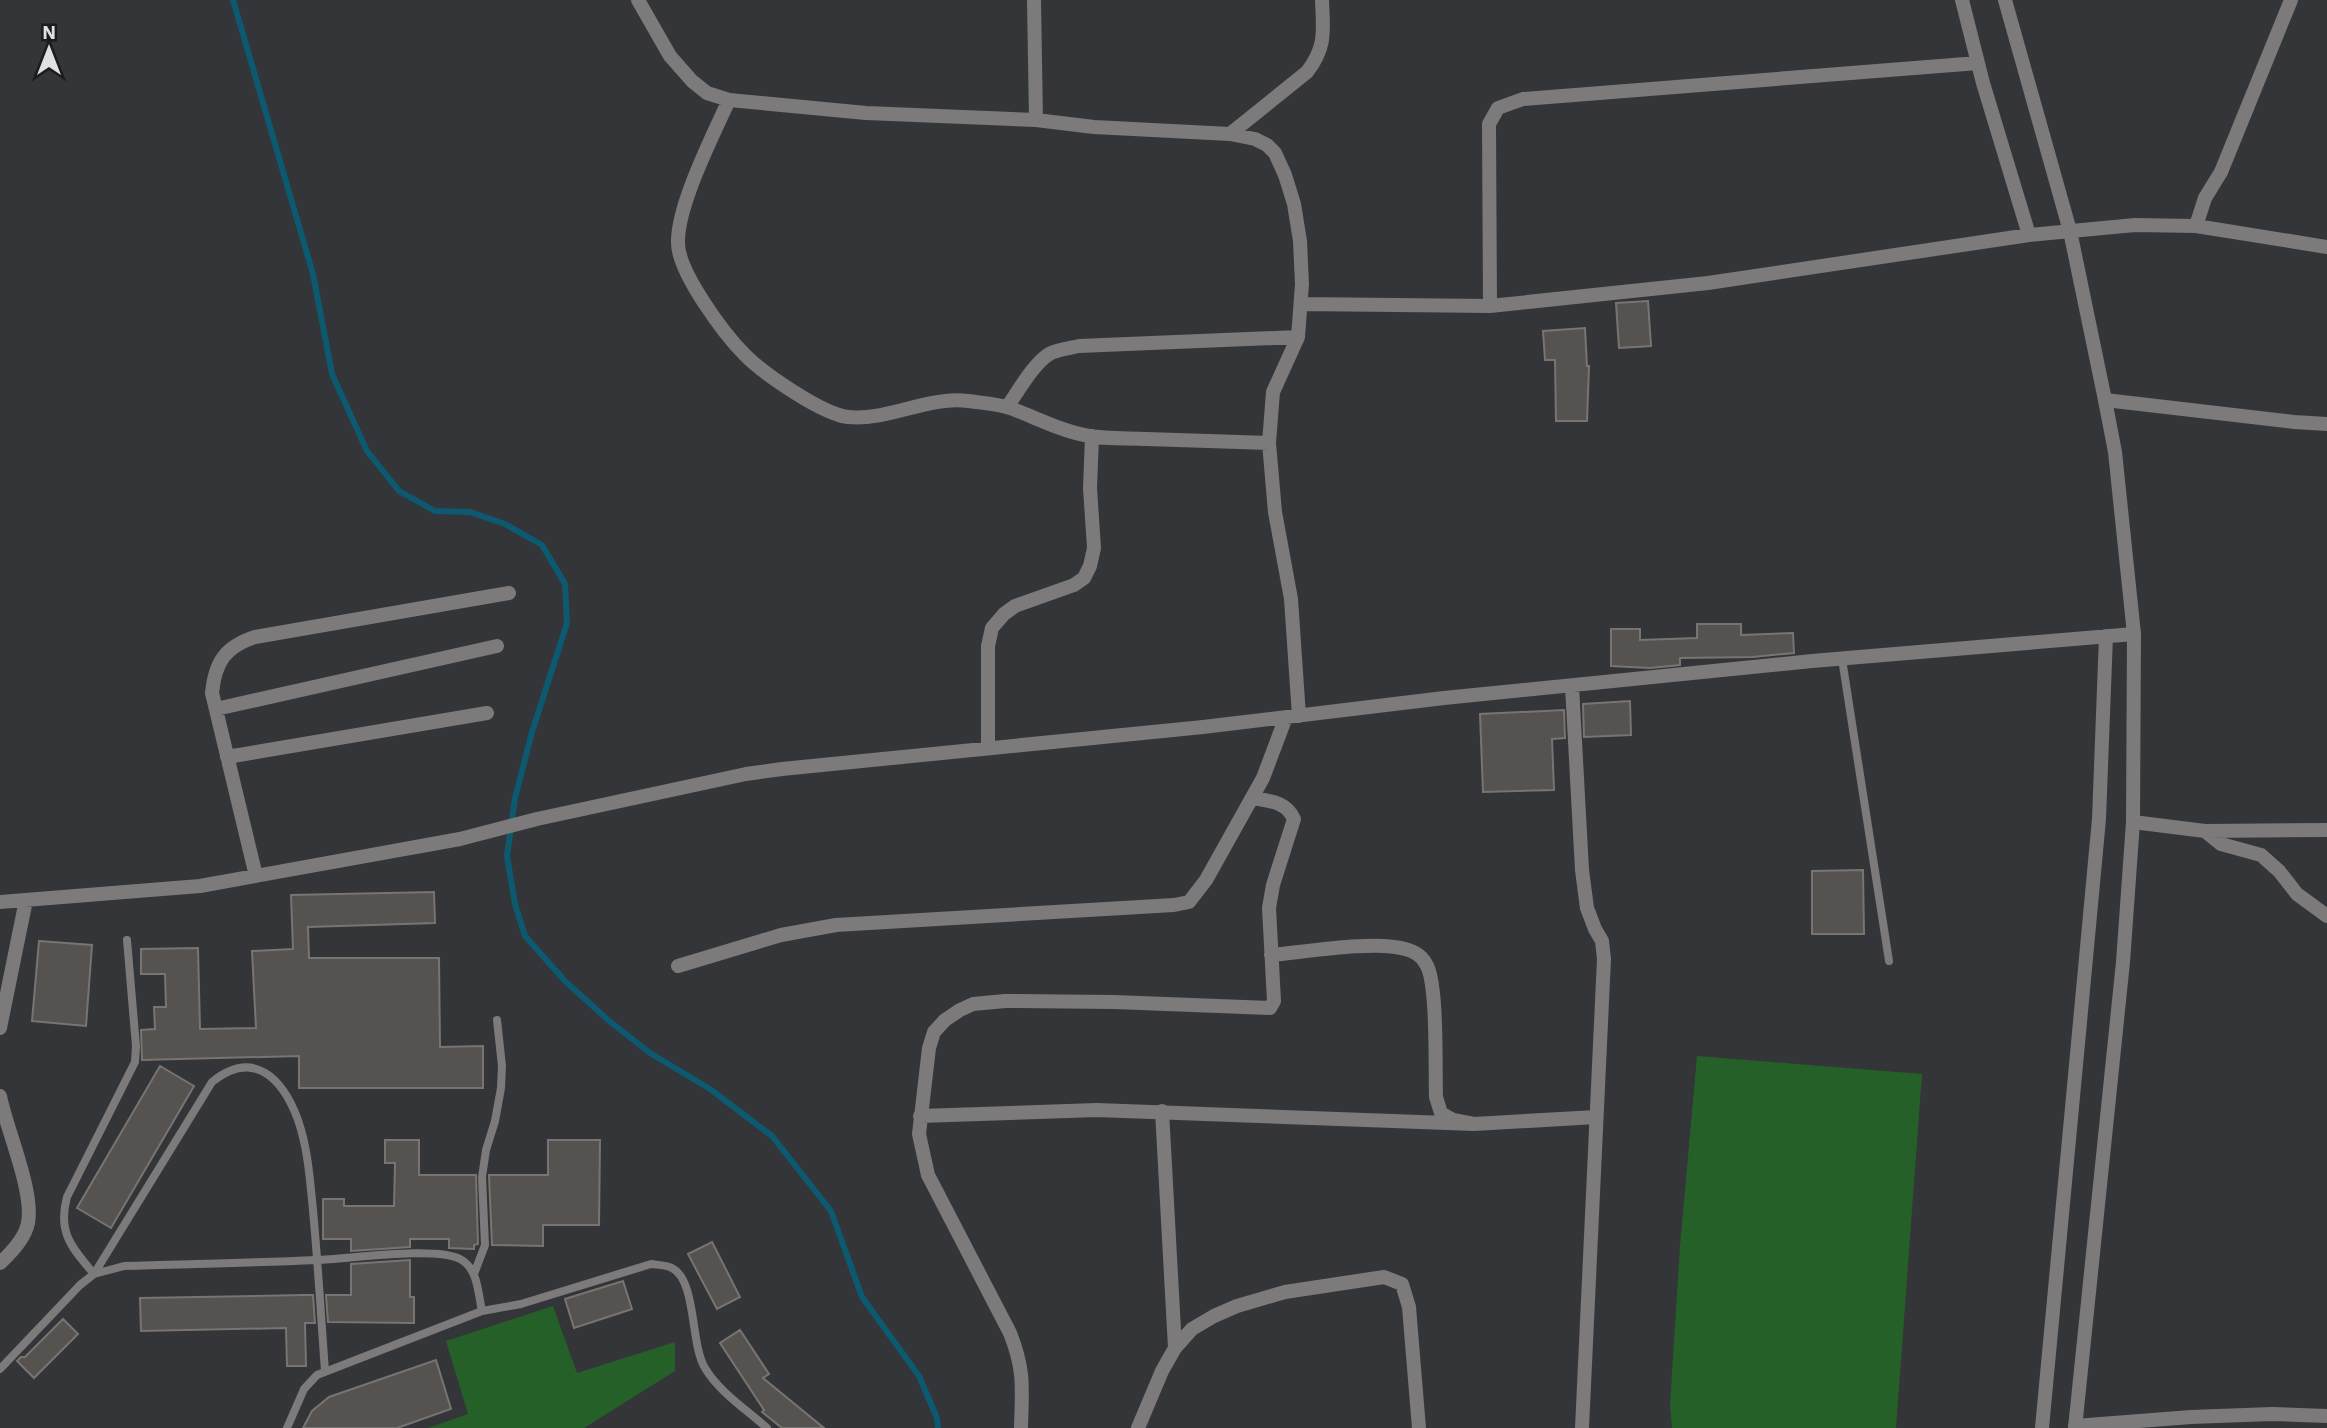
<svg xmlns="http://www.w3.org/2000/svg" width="2327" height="1428" font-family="'IBM Plex Sans',sans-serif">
  <rect width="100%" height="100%" fill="#343538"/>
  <path fill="#266029" d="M 1697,1056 L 1922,1074 L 1896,1428 L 1672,1428 L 1670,1405 L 1680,1246 Z
    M 553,1306 L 577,1373 L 675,1342 L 675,1371 L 584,1428 L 428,1428 L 468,1414 L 446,1341 Z"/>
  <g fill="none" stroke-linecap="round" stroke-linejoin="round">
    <path stroke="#0c5970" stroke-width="6" d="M 233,0 L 313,274 L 332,374 L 367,451 L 399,491 L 435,511 L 470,512 L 505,524 L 542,545 L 565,584 L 567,623 L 532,732 L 515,798 L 507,856 L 515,904 L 525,936 L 565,981 L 608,1020 L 650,1053 L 710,1089 L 772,1136 L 831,1211 L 862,1297 L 919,1376 L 937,1418 L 938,1428"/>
  </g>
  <path fill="#555250" stroke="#787472" stroke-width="2" d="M 1648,301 L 1651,346 L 1619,348 L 1616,303 Z
    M 1585,328 L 1587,366 L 1589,366 L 1587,421 L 1556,421 L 1555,360 L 1545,360 L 1543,331 Z
    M 1697,624 L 1741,624 L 1741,635 L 1793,633 L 1794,653 L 1753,657 L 1680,658 L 1680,665 L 1650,668 L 1611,666 L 1611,629 L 1640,629 L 1640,640 L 1697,638 Z
    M 1630,701 L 1631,735 L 1584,737 L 1583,704 Z
    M 1564,710 L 1565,738 L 1552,739 L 1554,790 L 1483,792 L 1480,714 Z
    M 1863,870 L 1864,934 L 1812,934 L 1812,871 Z
    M 434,892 L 435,923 L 308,927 L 309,958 L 439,958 L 440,1047 L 483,1046 L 483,1088 L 299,1088 L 299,1056 L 142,1060 L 141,1030 L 155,1029 L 154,1007 L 166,1007 L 165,974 L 141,974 L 141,949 L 198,948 L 200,1029 L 256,1028 L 252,951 L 293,949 L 291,895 Z
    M 39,941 L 92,945 L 86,1026 L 32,1021 Z
    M 160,1066 L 194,1086 L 111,1228 L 77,1208 Z
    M 385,1140 L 419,1140 L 419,1175 L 476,1175 L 478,1244 L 474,1245 L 474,1249 L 449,1248 L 449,1239 L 410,1239 L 410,1247 L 351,1251 L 351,1239 L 323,1239 L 323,1199 L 344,1199 L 344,1206 L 394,1206 L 395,1163 L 385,1163 Z
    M 548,1140 L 600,1140 L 599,1225 L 543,1225 L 543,1246 L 492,1245 L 489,1175 L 548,1175 Z
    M 712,1242 L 740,1297 L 717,1309 L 688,1254 Z
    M 410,1260 L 410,1297 L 414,1297 L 414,1323 L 328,1322 L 326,1295 L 351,1295 L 351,1264 Z
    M 623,1281 L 632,1309 L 574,1328 L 565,1299 Z
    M 304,1295 L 313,1295 L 315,1323 L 305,1323 L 306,1366 L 287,1366 L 286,1328 L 141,1331 L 140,1298 Z
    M 63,1319 L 78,1334 L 34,1378 L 17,1361 L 21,1357 L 25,1357 Z
    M 740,1330 L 769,1374 L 763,1378 L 824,1428 L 782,1428 L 762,1412 L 764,1410 L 720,1343 Z
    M 436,1360 L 451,1409 L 397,1428 L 303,1428 L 312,1411 L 329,1397 Z"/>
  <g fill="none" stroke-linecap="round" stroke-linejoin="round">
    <path stroke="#7c7a7a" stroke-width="8" d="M 1842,659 L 1889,961
      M 127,940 L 136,1046 L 135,1062 L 67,1197 C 57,1233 73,1249 94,1274 L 212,1082 C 254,1048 283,1079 298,1120 C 308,1149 310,1180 313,1210 C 318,1264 321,1317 325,1371
      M 474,1274 L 485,1245 L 482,1177 L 486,1150 L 495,1121 L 501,1088 L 502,1066 L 497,1020
      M 0,1369 L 80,1285 L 94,1274 L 124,1266 C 188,1264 252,1263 317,1260 C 349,1259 435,1246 460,1259 C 478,1268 478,1293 482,1311 L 521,1304 L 651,1264 C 658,1265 666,1265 672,1268 C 697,1281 690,1344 705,1368 C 719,1392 747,1410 767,1428
      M 287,1428 L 304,1389 L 317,1375 L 482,1311"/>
    <path stroke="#7c7a7a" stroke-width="14" d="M 638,0 L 670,56 L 692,81 L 707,93 L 729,100 L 866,113 L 1036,120 L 1094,127 L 1230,134 L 1255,139 L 1267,145 L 1275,153 L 1285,175 L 1294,204 L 1300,241 L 1302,284 L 1298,337 L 1273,392 L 1269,443 L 1275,512 L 1291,599 L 1299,716
      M 1034,0 L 1036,120
      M 1962,0 L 1983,83 L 2029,235
      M 729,100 C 713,135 677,206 678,243 C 678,272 724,334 745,355 C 764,374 822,414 848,417 C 888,421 927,396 968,401 C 982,403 997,404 1010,408 C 1037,418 1061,431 1089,436 C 1108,439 1128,438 1147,439 C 1188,440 1228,442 1269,443
      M 1230,134 L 1307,72 C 1327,46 1323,30 1322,0
      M 2196,226 L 2205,198 L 2221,172 L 2291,0
      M 1301,304 L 1490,306 L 1708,283 L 2029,235 L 2135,225 L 2196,226 L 2327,247
      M 1490,306 L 1489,124 L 1498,108 L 1523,99 L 1978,63
      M 2105,400 L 2294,422 L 2327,424
      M 1007,407 C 1018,392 1034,362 1051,353 C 1059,349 1070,348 1079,346 L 1298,337
      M 1572,686 L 1582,870 L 1587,908 L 1595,929 L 1602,941 L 1604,959 L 1582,1428
      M 216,709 L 497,646
      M 988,748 L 988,646 L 992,628 L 1004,614 L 1015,606 L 1074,585 L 1084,578 L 1090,566 L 1094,548 L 1090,488 L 1092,436
      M 227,757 L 487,713
      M 2133,822 L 2205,831 L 2327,830
      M 2205,831 L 2221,844 L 2261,855 L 2279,871 L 2297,894 L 2327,916
      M 256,876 L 212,693 C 215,662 225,647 255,637 L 509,593
      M 0,902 L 200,886 L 460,839 L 537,819 L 746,774 L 782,769 L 1203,727 L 1444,698 L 1812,661 L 2134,634
      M 1271,955 C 1305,952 1375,940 1405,949 C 1413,951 1422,956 1426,964 C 1438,982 1435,1071 1436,1097 L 1441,1113 L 1453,1120 L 1474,1124 L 1596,1117
      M 678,966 L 781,935 L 836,925 L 1174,905 L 1189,902 L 1206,880 L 1263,778 L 1286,717
      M 0,1028 L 26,900
      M 0,1096 C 7,1131 34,1191 28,1223 C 25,1238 11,1253 0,1263
      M 1162,1111 L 1175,1348
      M 920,1116 L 1097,1110 L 1474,1124
      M 2075,1426 L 2191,1417 L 2272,1414 L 2327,1416
      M 1021,1428 C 1022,1388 1025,1371 1010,1333 L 928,1175 L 919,1134 L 929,1048 L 934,1032 L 945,1020 L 960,1010 L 973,1004 L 1005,1001 L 1114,1002 L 1270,1008 L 1274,1001 L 1269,908 L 1273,885 L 1294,819 C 1286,801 1269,801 1252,798
      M 1138,1428 L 1162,1371 L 1175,1348 L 1192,1329 L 1214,1316 L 1237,1306 L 1285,1292 L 1384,1277 L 1402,1284 L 1409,1307 L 1419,1428
      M 2042,1428 L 2099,819 L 2106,636"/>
    <path stroke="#7c7a7a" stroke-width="14" d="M 2005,0 L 2070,231 L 2105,400 L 2115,452 L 2134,634 L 2133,822 L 2123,962 L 2075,1428"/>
  </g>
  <g transform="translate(49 49)" stroke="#1c1c1e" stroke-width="5" paint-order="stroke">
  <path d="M0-5L12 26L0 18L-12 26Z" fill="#dfe0e1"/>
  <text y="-10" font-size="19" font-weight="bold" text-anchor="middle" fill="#dfe0e1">N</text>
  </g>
</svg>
